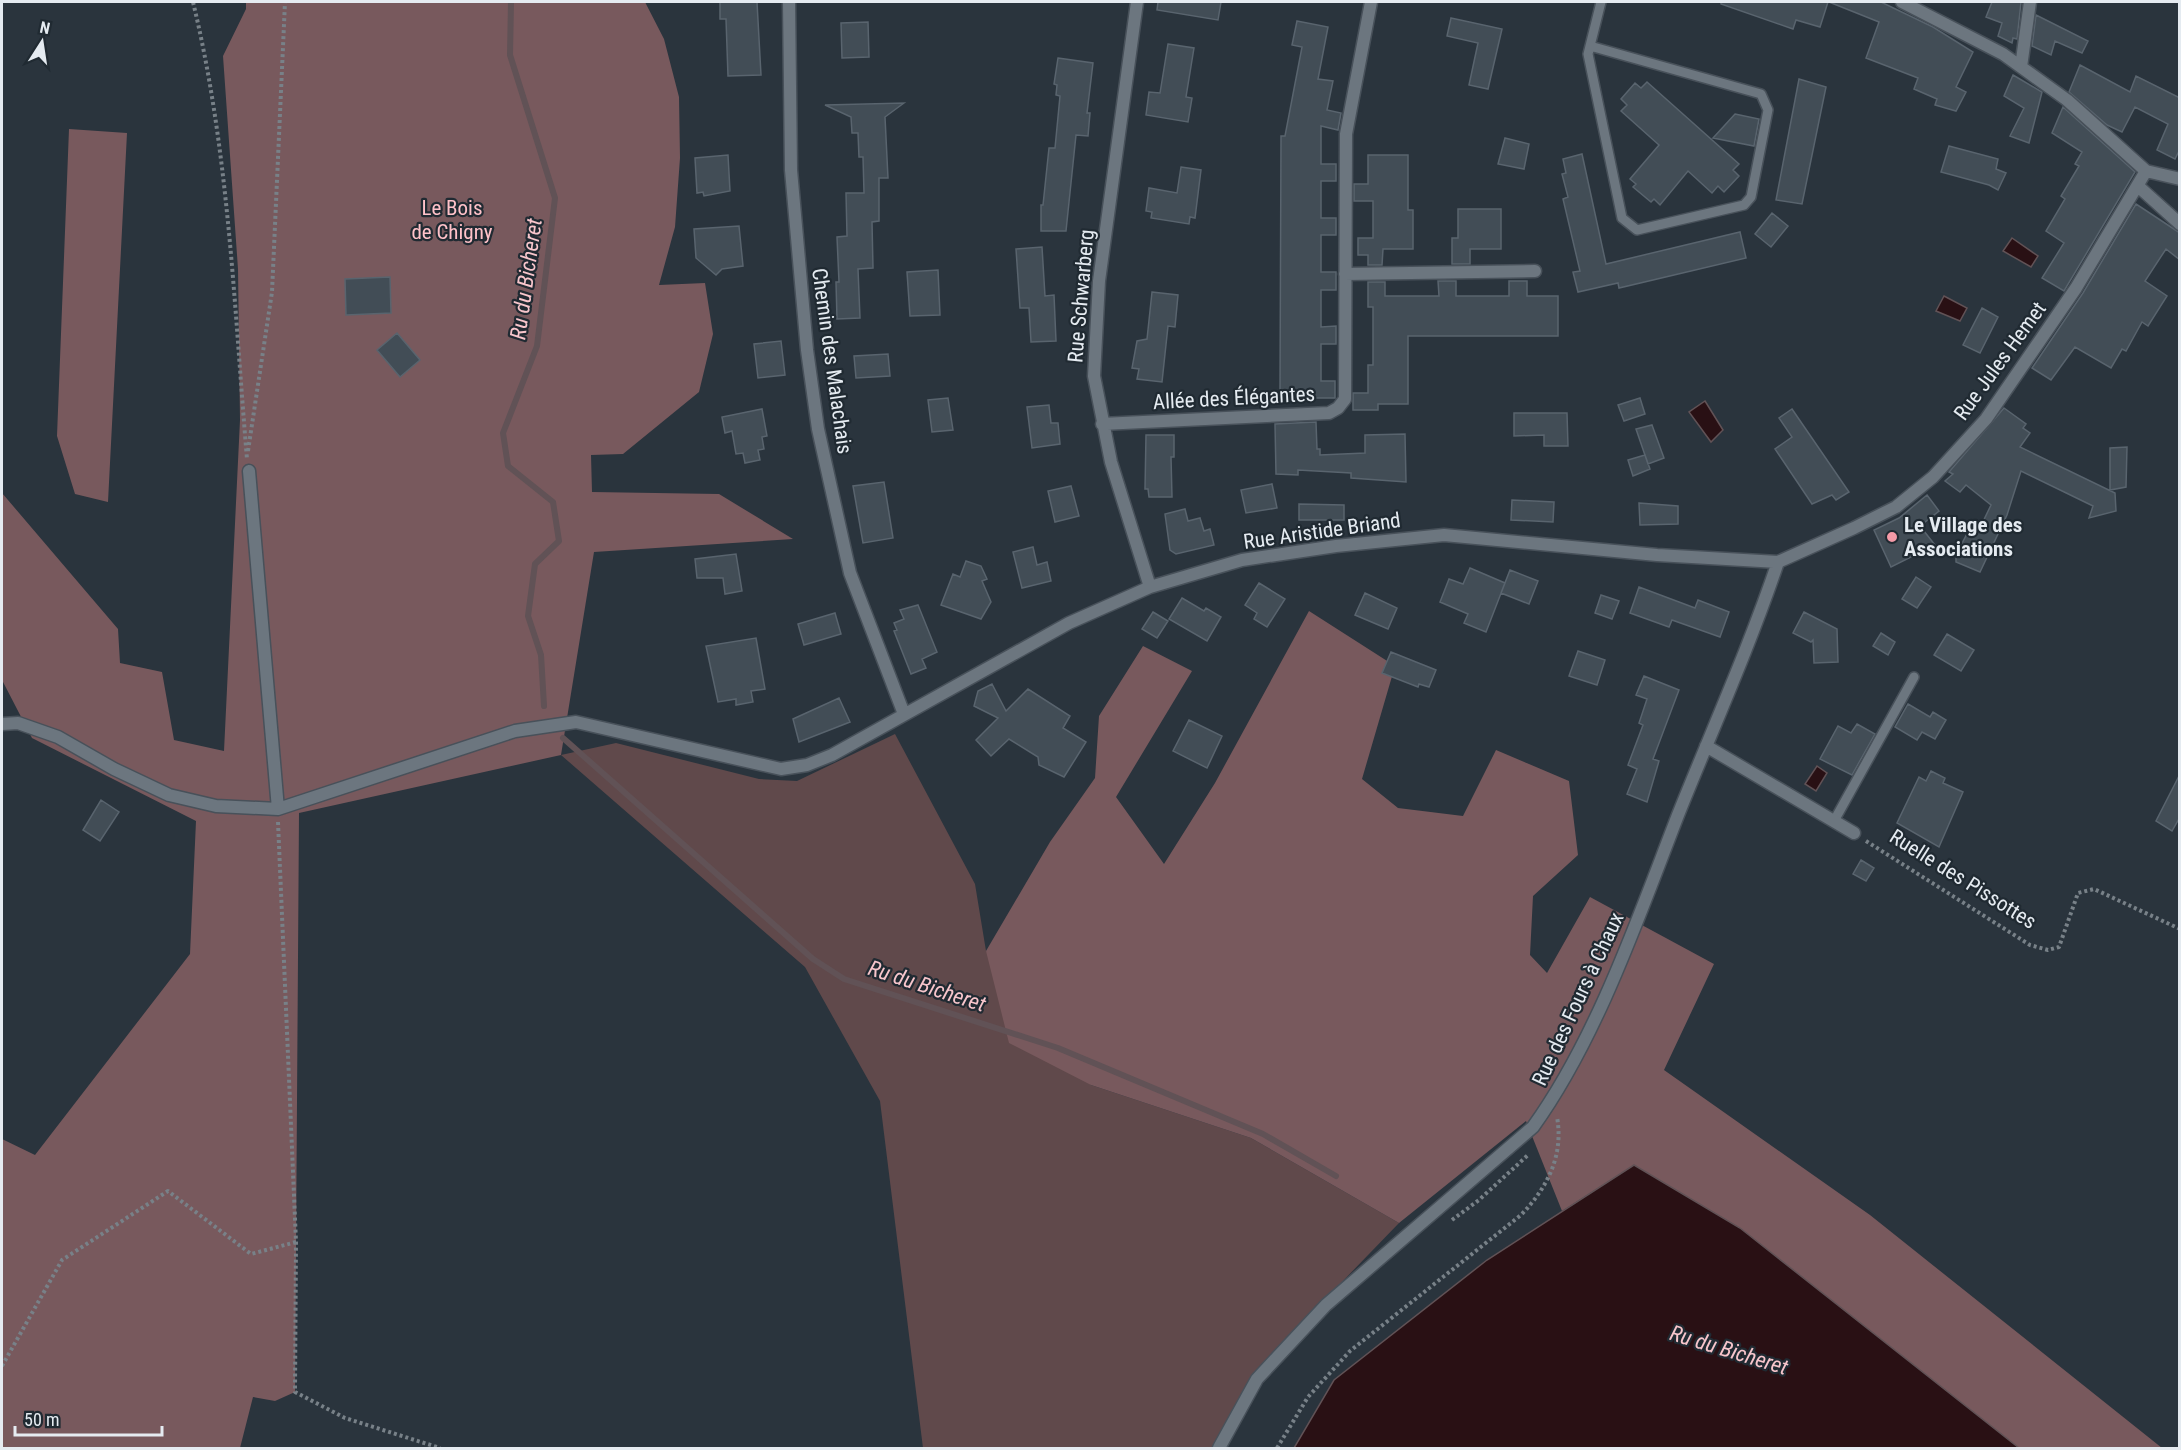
<svg xmlns="http://www.w3.org/2000/svg" width="2181" height="1450" font-family="'Roboto Condensed',sans-serif">
  <rect width="100%" height="100%" fill="#2a343d"/>
  <path fill="#60494b" d="M 895,734 L 975,884 L 986,951 L 1091,1085 L 1251,1138 L 1399,1223 L 1252,1375 L 1213,1448 L 923,1448 L 880,1101 L 805,967 L 561,755 L 616,743 L 759,779 L 797,781 Z"/>
  <path fill="#78595d" d="M 246,2 L 645,2 L 664,39 L 679,97 L 680,158 L 675,227 L 659,285 L 705,283 L 713,334 L 699,392 L 623,454 L 591,455 L 592,492 L 719,494 L 793,539 L 594,552 L 561,755 L 299,813 L 295,1392 L 275,1401 L 253,1397 L 240,1448 L 2,1448 L 2,1139 L 35,1155 L 190,954 L 196,821 L 32,738 L 2,680 L 2,493 L 118,629 L 120,663 L 162,672 L 174,740 L 224,751 L 240,420 L 238,269 L 223,56 L 246,9 Z
    M 69,129 L 127,133 L 108,502 L 75,494 L 57,436 Z
    M 1309,611 L 1395,666 L 1362,779 L 1398,808 L 1463,816 L 1496,750 L 1569,781 L 1578,855 L 1533,896 L 1530,955 L 1547,973 L 1590,897 L 1714,964 L 1664,1070 L 1870,1215 L 2162,1448 L 2019,1448 L 1634,1165 L 1562,1211 L 1526,1121 L 1399,1223 L 1251,1138 L 1091,1085 L 1009,1043 L 986,951 L 1050,842 L 1095,778 L 1099,716 L 1143,646 L 1192,671 L 1116,797 L 1164,864 L 1215,783 Z"/>
  <path fill="#291014" stroke="#615256" stroke-width="1.5" d="M 2012,238 L 2038,256 L 2031,267 L 2003,251 Z
    M 1944,296 L 1967,308 L 1960,321 L 1936,311 Z
    M 1705,401 L 1723,430 L 1711,442 L 1689,412 Z
    M 1817,766 L 1827,773 L 1816,791 L 1805,784 Z
    M 1634,1165 L 1740,1228 L 2019,1448 L 1294,1448 L 1334,1380 L 1487,1260 Z"/>
  <g fill="none" stroke-linecap="round" stroke-linejoin="round">
    <path stroke="#615256" stroke-width="6" d="M 511,2 L 510,55 L 555,198 L 537,346 L 503,433 L 508,466 L 553,502 L 559,541 L 535,564 L 528,616 L 541,655 L 544,706
      M 563,738 L 813,959 L 844,979 L 1058,1048 L 1263,1134 L 1336,1176"/>
  </g>
  <path fill="#424d56" stroke="#59646e" stroke-width="1.5" d="M 720,2 L 757,2 L 761,75 L 728,76 L 726,19 L 720,19 Z
    M 1158,2 L 1221,2 L 1218,20 L 1157,10 Z
    M 1721,2 L 1828,2 L 1820,27 L 1796,20 L 1793,29 L 1721,4 Z
    M 1829,2 L 1881,2 L 1933,27 L 1973,52 L 1956,87 L 1966,92 L 1956,111 L 1935,105 L 1937,99 L 1914,89 L 1918,78 L 1866,58 L 1879,22 Z
    M 1992,2 L 2021,2 L 2017,39 L 2013,38 L 2012,43 L 1998,36 L 2002,23 L 1986,17 Z
    M 2036,15 L 2088,41 L 2082,53 L 2055,41 L 2051,55 L 2032,46 Z
    M 1451,18 L 1502,29 L 1488,89 L 1469,85 L 1478,43 L 1447,36 Z
    M 1297,21 L 1328,27 L 1318,79 L 1333,81 L 1327,110 L 1341,113 L 1338,130 L 1321,126 L 1321,164 L 1336,164 L 1336,181 L 1321,181 L 1321,218 L 1336,218 L 1336,235 L 1321,235 L 1321,272 L 1336,272 L 1336,290 L 1321,290 L 1321,327 L 1336,326 L 1336,344 L 1321,344 L 1321,381 L 1335,381 L 1335,398 L 1311,398 L 1311,392 L 1280,392 L 1281,136 L 1285,136 L 1302,47 L 1292,45 Z
    M 868,22 L 869,57 L 842,58 L 841,23 Z
    M 1168,44 L 1194,48 L 1186,97 L 1192,98 L 1188,122 L 1146,115 L 1149,92 L 1160,93 Z
    M 1058,58 L 1093,63 L 1087,113 L 1090,113 L 1088,136 L 1076,135 L 1066,231 L 1041,231 L 1041,205 L 1043,205 L 1049,148 L 1055,148 L 1060,96 L 1056,95 L 1057,85 L 1054,84 Z
    M 2080,65 L 2130,92 L 2136,76 L 2180,98 L 2180,149 L 2175,159 L 2157,150 L 2168,124 L 2135,107 L 2122,132 L 2107,125 L 2069,92 Z
    M 2013,75 L 2042,92 L 2029,143 L 2010,136 L 2024,108 L 2004,96 Z
    M 1799,79 L 1826,87 L 1802,204 L 1776,200 Z
    M 1647,82 L 1739,164 L 1733,170 L 1739,176 L 1724,192 L 1718,186 L 1712,193 L 1688,171 L 1660,205 L 1654,199 L 1651,202 L 1633,187 L 1636,184 L 1630,179 L 1659,145 L 1621,111 L 1627,105 L 1621,99 L 1635,83 L 1641,88 Z
    M 904,103 L 885,117 L 888,178 L 879,178 L 879,221 L 872,222 L 873,268 L 858,269 L 860,318 L 837,319 L 836,282 L 839,282 L 837,237 L 847,236 L 846,193 L 864,193 L 863,157 L 859,157 L 858,133 L 852,133 L 851,117 L 825,105 Z
    M 2063,107 L 2135,172 L 2064,291 L 2042,278 L 2064,243 L 2046,231 L 2065,199 L 2061,196 L 2079,166 L 2075,164 L 2082,152 L 2052,133 Z
    M 1735,114 L 1759,119 L 1754,146 L 1713,138 Z
    M 1505,138 L 1529,144 L 1524,169 L 1498,164 Z
    M 1949,146 L 1998,159 L 1996,169 L 2006,173 L 1998,190 L 1989,185 L 1941,172 Z
    M 1582,154 L 1606,264 L 1740,232 L 1746,258 L 1619,288 L 1618,283 L 1578,292 L 1573,272 L 1580,271 L 1563,199 L 1568,197 L 1562,174 L 1566,173 L 1563,159 Z
    M 728,155 L 730,191 L 704,196 L 703,192 L 697,193 L 695,158 Z
    M 1368,155 L 1408,155 L 1408,210 L 1413,210 L 1413,249 L 1383,249 L 1382,265 L 1368,265 L 1368,255 L 1358,255 L 1358,238 L 1373,238 L 1373,201 L 1354,201 L 1354,184 L 1368,184 Z
    M 1181,167 L 1201,170 L 1195,218 L 1190,217 L 1189,224 L 1151,218 L 1152,212 L 1146,211 L 1149,188 L 1177,193 Z
    M 2136,204 L 2180,233 L 2180,260 L 2166,249 L 2145,281 L 2167,296 L 2148,326 L 2142,322 L 2126,351 L 2122,349 L 2111,368 L 2075,347 L 2051,380 L 2032,368 L 2083,293 Z
    M 1458,209 L 1501,209 L 1501,249 L 1470,249 L 1470,264 L 1452,264 L 1452,238 L 1458,238 Z
    M 1772,213 L 1788,226 L 1771,247 L 1755,234 Z
    M 739,226 L 743,266 L 722,269 L 716,275 L 696,258 L 694,229 Z
    M 1042,247 L 1045,296 L 1054,295 L 1056,341 L 1031,342 L 1029,308 L 1020,308 L 1016,249 Z
    M 938,270 L 940,315 L 910,316 L 907,272 Z
    M 390,277 L 391,313 L 346,315 L 345,279 Z
    M 1438,281 L 1456,281 L 1456,296 L 1509,296 L 1509,281 L 1527,281 L 1527,296 L 1558,296 L 1558,336 L 1408,336 L 1408,404 L 1378,404 L 1378,410 L 1353,410 L 1353,393 L 1368,393 L 1368,365 L 1373,365 L 1373,307 L 1368,307 L 1368,282 L 1385,282 L 1385,296 L 1439,296 Z
    M 1152,292 L 1178,295 L 1175,327 L 1168,326 L 1162,382 L 1137,379 L 1139,369 L 1132,368 L 1137,341 L 1147,339 Z
    M 1982,308 L 1998,317 L 1980,353 L 1963,345 Z
    M 397,333 L 420,360 L 400,377 L 377,350 Z
    M 781,341 L 785,375 L 758,378 L 754,344 Z
    M 888,354 L 890,376 L 856,378 L 854,356 Z
    M 948,398 L 953,430 L 932,432 L 928,400 Z
    M 1640,398 L 1645,414 L 1624,421 L 1618,405 Z
    M 1049,405 L 1051,423 L 1058,423 L 1060,444 L 1032,448 L 1027,407 Z
    M 2004,408 L 2026,424 L 2023,428 L 2030,433 L 2020,447 L 2115,493 L 2116,511 L 2089,518 L 2093,506 L 2021,471 L 2007,515 L 1980,572 L 1956,562 L 1956,555 L 1970,528 L 1978,532 L 1991,505 L 1966,485 L 1960,492 L 1945,481 L 1953,474 L 1949,472 Z
    M 762,409 L 767,436 L 762,437 L 764,449 L 758,450 L 760,460 L 745,463 L 743,453 L 736,454 L 732,431 L 725,433 L 722,417 Z
    M 1792,409 L 1849,492 L 1836,500 L 1832,495 L 1812,504 L 1775,449 L 1792,437 L 1779,418 Z
    M 1514,413 L 1567,413 L 1568,446 L 1544,446 L 1544,435 L 1514,436 Z
    M 1316,422 L 1317,449 L 1320,449 L 1320,455 L 1365,453 L 1365,435 L 1405,434 L 1406,482 L 1351,478 L 1351,473 L 1298,470 L 1298,475 L 1276,474 L 1275,424 Z
    M 1652,425 L 1664,458 L 1648,464 L 1636,429 Z
    M 1146,435 L 1174,435 L 1174,457 L 1171,457 L 1172,497 L 1149,497 L 1148,489 L 1145,489 Z
    M 2127,447 L 2126,487 L 2110,490 L 2110,448 Z
    M 1645,455 L 1650,469 L 1633,476 L 1628,460 Z
    M 884,482 L 893,538 L 863,543 L 853,486 Z
    M 1272,484 L 1277,508 L 1246,513 L 1241,490 Z
    M 1071,486 L 1079,516 L 1055,522 L 1048,491 Z
    M 1927,495 L 1939,511 L 1920,526 L 1935,545 L 1891,567 L 1874,530 L 1899,518 Z
    M 1512,500 L 1554,502 L 1553,522 L 1511,520 Z
    M 1639,503 L 1678,506 L 1678,524 L 1640,525 Z
    M 1299,504 L 1344,505 L 1344,520 L 1299,520 Z
    M 1185,509 L 1188,521 L 1200,518 L 1204,531 L 1210,529 L 1214,545 L 1176,554 L 1170,550 L 1165,514 Z
    M 1033,547 L 1037,565 L 1047,562 L 1051,581 L 1022,588 L 1013,552 Z
    M 736,554 L 742,591 L 725,594 L 723,578 L 697,578 L 695,559 Z
    M 966,561 L 981,566 L 987,579 L 982,581 L 991,602 L 981,619 L 941,605 L 953,574 L 960,577 Z
    M 1470,568 L 1505,583 L 1486,632 L 1464,623 L 1468,614 L 1440,602 L 1449,579 L 1463,584 Z
    M 1510,570 L 1538,581 L 1529,604 L 1501,593 Z
    M 1916,577 L 1931,587 L 1917,608 L 1902,599 Z
    M 1259,583 L 1285,599 L 1267,627 L 1254,619 L 1257,613 L 1245,605 Z
    M 1639,587 L 1695,608 L 1698,600 L 1729,612 L 1720,637 L 1672,620 L 1669,627 L 1630,613 Z
    M 1365,593 L 1397,608 L 1388,629 L 1355,615 Z
    M 1601,595 L 1619,601 L 1612,619 L 1595,613 Z
    M 1182,598 L 1204,611 L 1206,608 L 1221,617 L 1207,641 L 1169,619 Z
    M 918,605 L 937,652 L 922,659 L 926,668 L 911,674 L 894,631 L 897,630 L 894,623 L 904,619 L 900,610 Z
    M 1153,612 L 1168,621 L 1157,638 L 1142,629 Z
    M 1804,612 L 1837,629 L 1838,662 L 1814,663 L 1813,640 L 1811,642 L 1793,633 Z
    M 835,613 L 841,634 L 804,645 L 798,624 Z
    M 1881,633 L 1895,642 L 1888,655 L 1873,646 Z
    M 1947,634 L 1974,650 L 1961,671 L 1934,655 Z
    M 756,638 L 765,689 L 751,691 L 753,702 L 736,705 L 736,699 L 718,702 L 706,646 Z
    M 1578,651 L 1605,660 L 1597,685 L 1569,676 Z
    M 1391,652 L 1436,670 L 1429,687 L 1419,684 L 1418,687 L 1382,673 Z
    M 1644,676 L 1679,690 L 1653,759 L 1659,761 L 1647,802 L 1627,794 L 1637,769 L 1628,765 L 1643,725 L 1639,723 L 1647,699 L 1636,695 Z
    M 992,684 L 1006,711 L 1028,689 L 1070,716 L 1063,728 L 1086,742 L 1064,777 L 1039,765 L 1038,757 L 1009,739 L 991,756 L 976,740 L 998,718 L 974,706 L 978,691 Z
    M 839,698 L 850,722 L 799,742 L 793,719 Z
    M 1908,704 L 1930,717 L 1933,712 L 1946,720 L 1935,739 L 1922,732 L 1917,740 L 1895,727 Z
    M 1189,720 L 1222,736 L 1207,768 L 1173,751 Z
    M 1857,724 L 1875,734 L 1852,775 L 1820,759 L 1838,726 L 1851,733 Z
    M 1931,771 L 1945,778 L 1943,783 L 1963,792 L 1939,847 L 1897,823 L 1919,777 L 1926,781 Z
    M 2180,774 L 2180,817 L 2172,831 L 2156,821 Z
    M 101,800 L 119,812 L 100,841 L 83,830 Z
    M 1861,860 L 1874,868 L 1866,881 L 1853,874 Z"/>
  <g fill="none" stroke-linecap="round" stroke-linejoin="round">
    <g stroke="#48515a" stroke-width="12">
      <path id="service" d="M 1590,46 L 1761,94 L 1768,110 L 1751,197 L 1744,205 L 1637,230 L 1622,218 L 1588,54 L 1601,2
        M 1834,821 L 1914,677"/>
    </g>
    <g stroke="#48515a" stroke-width="15">
      <path id="minor" d="M 789,2 L 791,170 L 807,350 L 818,429 L 850,573 L 904,714
        M 1137,2 L 1099,281 L 1094,376 L 1111,462 L 1150,587
        M 1902,2 L 2003,54 L 2067,100 L 2146,171 L 2180,179
        M 2021,67 L 2030,2
        M 2139,187 L 2180,224
        M 1345,274 L 1535,271
        M 1102,424 L 1329,413 L 1338,408 L 1345,399 L 1346,134 L 1371,2
        M 249,471 L 278,809
        M 2,724 L 18,723 L 58,737 L 114,769 L 169,795 L 216,806 L 278,809 L 515,731 L 576,722 L 781,769 L 807,765 L 832,755 L 1069,623 L 1150,587 L 1242,560 L 1336,546 L 1444,535 L 1657,555 L 1778,562 L 1854,528 L 1896,507 L 1933,477 L 1986,419 L 2076,288 L 2146,171
        M 1706,746 L 1854,833
        M 1219,1448 L 1257,1379 L 1326,1305 L 1533,1127 C 1597,1038 1638,918 1678,815 C 1712,730 1749,648 1778,562"/>
    </g>
    <path stroke="#788188" stroke-width="4" stroke-dasharray="3 3" stroke-linecap="butt" d="M 193,2 C 229,151 234,306 247,459
      M 248,451 L 272,292 L 285,2
      M 278,822 L 296,1242 L 295,1392 L 345,1418 L 440,1448
      M 1866,841 L 2030,945 L 2048,950 L 2059,947 L 2078,893 L 2094,889 L 2180,929
      M 1452,1220 L 1479,1200 L 1528,1155
      M 2,1366 L 62,1260 L 168,1191 L 251,1254 L 296,1242
      M 1277,1448 L 1308,1397 L 1350,1351 L 1521,1215 C 1547,1188 1564,1156 1557,1117"/>
    <use href="#service" stroke="#6c767f" stroke-width="9"/>
    <use href="#minor" stroke="#6c767f" stroke-width="12"/>
  </g>
  <circle fill="#f49aa7" stroke="#202a32" stroke-width="2" cx="1892" cy="537" r="6"/>
  <g text-anchor="middle" dominant-baseline="central" stroke-width="4.5" stroke-linejoin="round" paint-order="stroke">
    <g font-size="21" fill="#ffc2c9" stroke="#202a32">
      <text x="452" y="208">Le Bois<tspan x="452" dy="24">de Chigny</tspan></text>
    </g>
    <g font-size="21" fill="#e5ebf1" stroke="#202a32">
      <text transform="translate(1081 296) rotate(-85)">Rue Schwarberg</text>
      <text transform="translate(832 361) rotate(82)">Chemin des Malachais</text>
      <text transform="translate(2000 361) rotate(-54)">Rue Jules Hemet</text>
      <text transform="translate(1234 398) rotate(-3)">Allée des Élégantes</text>
      <text transform="translate(1322 531) rotate(-8)">Rue Aristide Briand</text>
      <text transform="translate(1963 879) rotate(32)">Ruelle des Pissottes</text>
      <text transform="translate(1578 999) rotate(-65)">Rue des Fours à Chaux</text>
    </g>
    <g font-size="21" font-weight="bold" fill="#e5ebf1" stroke="#202a32" text-anchor="start">
      <text x="1904" y="525">Le Village des<tspan x="1904" dy="24">Associations</tspan></text>
    </g>
    <g font-size="22" font-style="italic" fill="#f8c6cc" stroke="#202a32">
      <text transform="translate(526 279) rotate(-82)">Ru du Bicheret</text>
      <text transform="translate(927 986) rotate(18)">Ru du Bicheret</text>
      <text transform="translate(1729 1350) rotate(17)">Ru du Bicheret</text>
    </g>
  </g>
  <rect width="2181" height="1450" fill="none" stroke="#e5ebf1" stroke-width="6"/>
  <g transform="translate(42 42) rotate(12)" stroke="#202a32" stroke-width="4.5" paint-order="stroke">
  <path d="M0-4.5L10 22L0 15L-10 22Z" fill="#e5ebf1"/>
  <text y="-9" font-size="16" font-weight="bold" text-anchor="middle" fill="#e5ebf1">N</text>
  </g>
  <path d="M15 1426v9h147v-9" fill="none" stroke="#e5ebf1" stroke-width="3"/>
  <text x="24" y="1426" font-size="18" fill="#e5ebf1" stroke="#202a32" stroke-width="4.5" paint-order="stroke">50 m</text>
</svg>
